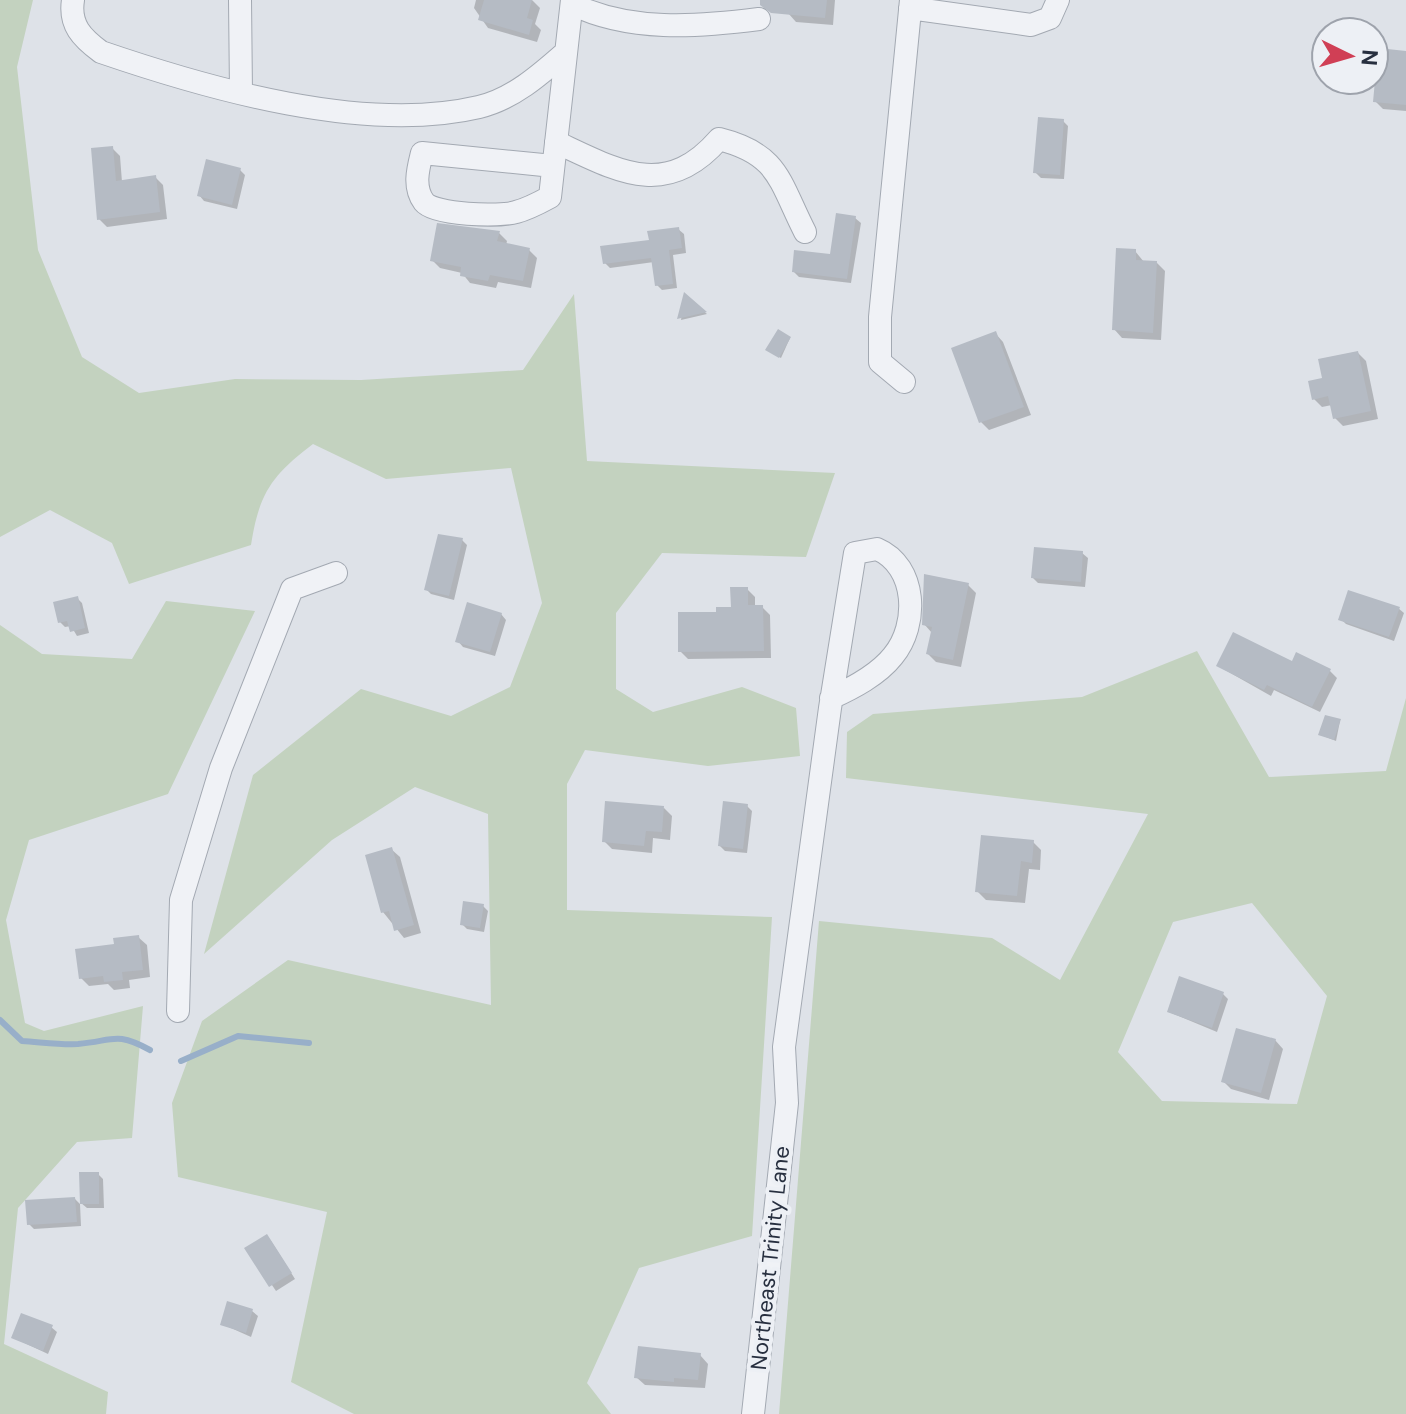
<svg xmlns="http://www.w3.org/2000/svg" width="1406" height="1414" font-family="'DM Sans',sans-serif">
  <rect width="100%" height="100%" fill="#dee2e8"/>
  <path fill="#c3d2bf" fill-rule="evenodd" d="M 0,0 L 33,0 L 17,67 L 38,250 L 82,357 L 139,393 L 235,379 L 361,380 L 523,370 L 574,294 L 587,461 L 835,473 L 806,557 L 662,553 L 616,613 L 616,689 L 653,712 L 742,687 L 796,708 L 800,756 L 708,766 L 585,750 L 567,784 L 567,910 L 772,917 L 752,1236 L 639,1268 L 587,1383 L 611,1414 L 354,1414 L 291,1382 L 327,1212 L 178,1177 L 172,1103 L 202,1021 L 288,960 L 491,1005 L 488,814 L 415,787 L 332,840 L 204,954 L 253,775 L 361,689 L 451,716 L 510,687 L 542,603 L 511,468 L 386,479 L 313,444 C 272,475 259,493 251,545 L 129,584 L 112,543 L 50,510 L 0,537 Z
    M 166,601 L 255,611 L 168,794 L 29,840 L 6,920 L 25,1023 L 44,1031 L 143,1006 L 132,1138 L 77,1142 L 18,1208 L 4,1344 L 108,1392 L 106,1414 L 0,1414 L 0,625 L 42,654 L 132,659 Z
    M 1197,651 L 1269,777 L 1386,771 L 1406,698 L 1406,1414 L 779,1414 L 819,921 L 992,938 L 1060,980 L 1148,814 L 846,778 L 847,732 L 873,714 L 1082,697 ZM 1252,903 L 1327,996 L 1297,1104 L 1162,1101 L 1118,1052 L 1173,922 Z"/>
  <path fill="#0003" d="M 476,0 L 532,0 L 540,8 L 535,24 L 541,30 L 537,42 L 488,28 L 474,8 Z
    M 789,0 L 835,0 L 833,25 L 796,22 L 788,13 Z
    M 1406,53 L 1406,111 L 1383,109 L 1375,101 Z
    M 1063,121 L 1068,126 L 1064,179 L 1041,178 L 1035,172 Z
    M 112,148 L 120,156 L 122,182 L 155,177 L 163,185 L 167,219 L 107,227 L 99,219 Z
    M 240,170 L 245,175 L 237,209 L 204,201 L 199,195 Z
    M 855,218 L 861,223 L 851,283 L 799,277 L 794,272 L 831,256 Z
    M 678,229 L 684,234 L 686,253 L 673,255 L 677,288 L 662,290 L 657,285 L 654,262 L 610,268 L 605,263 Z
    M 499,233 L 507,241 L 506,245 L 529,250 L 537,258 L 531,288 L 498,282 L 496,288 L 470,283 L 462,273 L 440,268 L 432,260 Z
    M 1135,251 L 1144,262 L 1157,263 L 1165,271 L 1161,340 L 1122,338 L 1114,329 Z
    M 685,295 L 707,314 L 681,320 Z
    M 995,333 L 1003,342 L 1031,415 L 989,430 L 981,422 Z
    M 790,338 L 781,358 L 770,352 Z
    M 1358,353 L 1366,361 L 1378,419 L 1343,426 L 1335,418 L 1332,405 L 1322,407 L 1314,399 L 1325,380 Z
    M 462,540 L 467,545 L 454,600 L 431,594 L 426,589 Z
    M 1082,553 L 1088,558 L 1085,587 L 1038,583 L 1033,578 Z
    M 968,585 L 976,593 L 961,667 L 936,662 L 928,654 L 932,633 L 924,624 Z
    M 747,589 L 755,597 L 755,607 L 762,607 L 770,615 L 771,658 L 688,659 L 680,651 L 718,614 L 733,609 Z
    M 77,598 L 82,603 L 89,633 L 77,636 L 71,626 L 65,627 L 60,622 Z
    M 1398,608 L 1404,613 L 1394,641 L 1346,624 L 1341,619 Z
    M 501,614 L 506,620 L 495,656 L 463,647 L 458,641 Z
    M 1293,664 L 1330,671 L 1337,678 L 1320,712 L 1274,690 L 1271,696 L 1218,666 Z
    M 1340,721 L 1336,741 L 1321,735 Z
    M 747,806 L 752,811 L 747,853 L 725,851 L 720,846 Z
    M 664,808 L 672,816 L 670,840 L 653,838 L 652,853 L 612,849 L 604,841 Z
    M 1033,842 L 1041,850 L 1040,870 L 1029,869 L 1025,903 L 986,900 L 977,891 Z
    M 391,849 L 400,857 L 421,933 L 404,938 L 383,912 Z
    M 483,906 L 488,911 L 484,932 L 467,929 L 462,924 Z
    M 138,937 L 147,945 L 150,977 L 129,980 L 130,988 L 114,990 L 108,984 L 89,986 L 81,978 L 116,946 Z
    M 1223,994 L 1228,999 L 1217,1032 L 1169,1012 Z
    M 1275,1040 L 1283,1049 L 1269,1100 L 1231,1089 L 1223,1081 Z
    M 98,1174 L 103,1179 L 104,1208 L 87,1208 L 81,1203 Z
    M 75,1199 L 80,1204 L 81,1226 L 34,1229 L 29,1224 Z
    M 271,1241 L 295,1279 L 276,1291 L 247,1248 Z
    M 252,1311 L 258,1316 L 251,1337 L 222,1324 Z
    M 51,1327 L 57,1332 L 48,1354 L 14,1338 Z
    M 700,1355 L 708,1364 L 705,1388 L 645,1385 L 636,1377 Z"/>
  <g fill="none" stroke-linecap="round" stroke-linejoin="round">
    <path stroke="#98afc9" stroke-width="6" d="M 0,1020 L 22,1041 C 40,1042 60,1045 78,1044 C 114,1041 115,1031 150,1050
      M 181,1061 L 238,1036 L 309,1043"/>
  </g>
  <path fill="#b5bbc4" d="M 484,0 L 532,0 L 527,18 L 533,20 L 529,35 L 478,20 Z
    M 760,0 L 827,0 L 825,18 L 771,13 L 760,5 Z
    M 1378,48 L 1406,51 L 1406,105 L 1373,102 Z
    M 1038,117 L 1064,119 L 1060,175 L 1033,173 Z
    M 113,146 L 116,181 L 156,175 L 160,212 L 97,220 L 91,148 Z
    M 206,159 L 241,168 L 232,205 L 197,196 Z
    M 836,213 L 856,216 L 847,279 L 792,272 L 794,250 L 830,254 Z
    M 437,223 L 500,231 L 497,241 L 530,248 L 523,281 L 490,275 L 488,281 L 460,276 L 461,267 L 430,261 Z
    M 679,227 L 682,248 L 669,250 L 673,284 L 655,286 L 651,258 L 603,264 L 600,246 L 649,240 L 647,231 Z
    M 1116,248 L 1136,249 L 1136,260 L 1157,261 L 1153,333 L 1112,330 Z
    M 684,292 L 707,312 L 677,319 Z
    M 778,329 L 791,337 L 779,358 L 765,350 Z
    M 996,331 L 1024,407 L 979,423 L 951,348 Z
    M 1358,351 L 1371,411 L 1333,419 L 1328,396 L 1312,400 L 1308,381 L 1322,378 L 1318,359 Z
    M 438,534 L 463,538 L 449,596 L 424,590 Z
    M 1034,547 L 1083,551 L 1081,582 L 1031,578 Z
    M 924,574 L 969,583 L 953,660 L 926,654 L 932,627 L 922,625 Z
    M 730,587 L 748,587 L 748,605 L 763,605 L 764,651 L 678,652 L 678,612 L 716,612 L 716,607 L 731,607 Z
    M 1348,590 L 1400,607 L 1389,637 L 1338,620 Z
    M 78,596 L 85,628 L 70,632 L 67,621 L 58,623 L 53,602 Z
    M 467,602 L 502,613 L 490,652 L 455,642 Z
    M 1233,632 L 1292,661 L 1296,652 L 1331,669 L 1312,707 L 1267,685 L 1264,690 L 1216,666 Z
    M 1325,715 L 1341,719 L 1334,740 L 1318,735 Z
    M 605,801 L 664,806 L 662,832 L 646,831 L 644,846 L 602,842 Z
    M 723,801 L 748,804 L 743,849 L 718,846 Z
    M 981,835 L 1034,840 L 1032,863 L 1021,861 L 1017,896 L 975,892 Z
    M 392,847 L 414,925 L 394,931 L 389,911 L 381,913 L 365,855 Z
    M 463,901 L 484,904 L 480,928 L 460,925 Z
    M 139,935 L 143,970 L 122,972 L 123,980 L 104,982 L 103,976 L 79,979 L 75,949 L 114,944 L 113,938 Z
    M 1179,976 L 1224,992 L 1212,1028 L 1167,1012 Z
    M 1236,1028 L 1276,1039 L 1261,1093 L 1221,1082 Z
    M 79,1172 L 99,1172 L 99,1204 L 80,1204 Z
    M 75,1197 L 77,1222 L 27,1225 L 25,1200 Z
    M 267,1234 L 292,1273 L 269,1287 L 244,1248 Z
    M 227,1301 L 253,1309 L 246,1333 L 220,1325 Z
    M 21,1313 L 53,1325 L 43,1351 L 11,1338 Z
    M 638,1346 L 701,1353 L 698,1380 L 674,1378 L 674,1382 L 634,1378 Z"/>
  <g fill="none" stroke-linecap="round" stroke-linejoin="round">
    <g stroke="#a3a9b2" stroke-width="24">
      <path id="minor" d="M 73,0 C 69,25 82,38 101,52 C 209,89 365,134 479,107 C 513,99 541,74 566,52
        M 240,0 L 241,92
        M 572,4 C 629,32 697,27 759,19
        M 910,8 L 1031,25 L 1050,18 L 1058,0
        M 556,142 C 618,171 666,200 719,139 C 779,154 779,181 805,232
        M 553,166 L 422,153 C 418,169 413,187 424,202 C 434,215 500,217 516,212 C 528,209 539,203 550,197 L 572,0
        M 904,382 L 880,362 L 880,317 L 911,0
        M 178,1011 L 181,900 L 221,768 L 292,589 L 336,573
        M 753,1414 L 787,1103 L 784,1047 L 830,708 L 855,553 L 877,549 C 917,566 919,625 893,656 C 878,675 853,688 831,698"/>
    </g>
    <use href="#minor" stroke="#f0f2f6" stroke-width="22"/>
  </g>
  <g text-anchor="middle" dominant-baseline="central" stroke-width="8" stroke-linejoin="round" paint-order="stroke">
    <g font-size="22" fill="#272f3f" stroke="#edf0f5">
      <text transform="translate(770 1258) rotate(-84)">Northeast Trinity Lane</text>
    </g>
  </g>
  <g transform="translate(1350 56) rotate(95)"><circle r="38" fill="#edf0f5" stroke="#9ea3ac" stroke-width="2"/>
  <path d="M0-6L14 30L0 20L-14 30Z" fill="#d03f55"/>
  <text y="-12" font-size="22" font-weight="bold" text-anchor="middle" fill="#272f3f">N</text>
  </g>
</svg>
